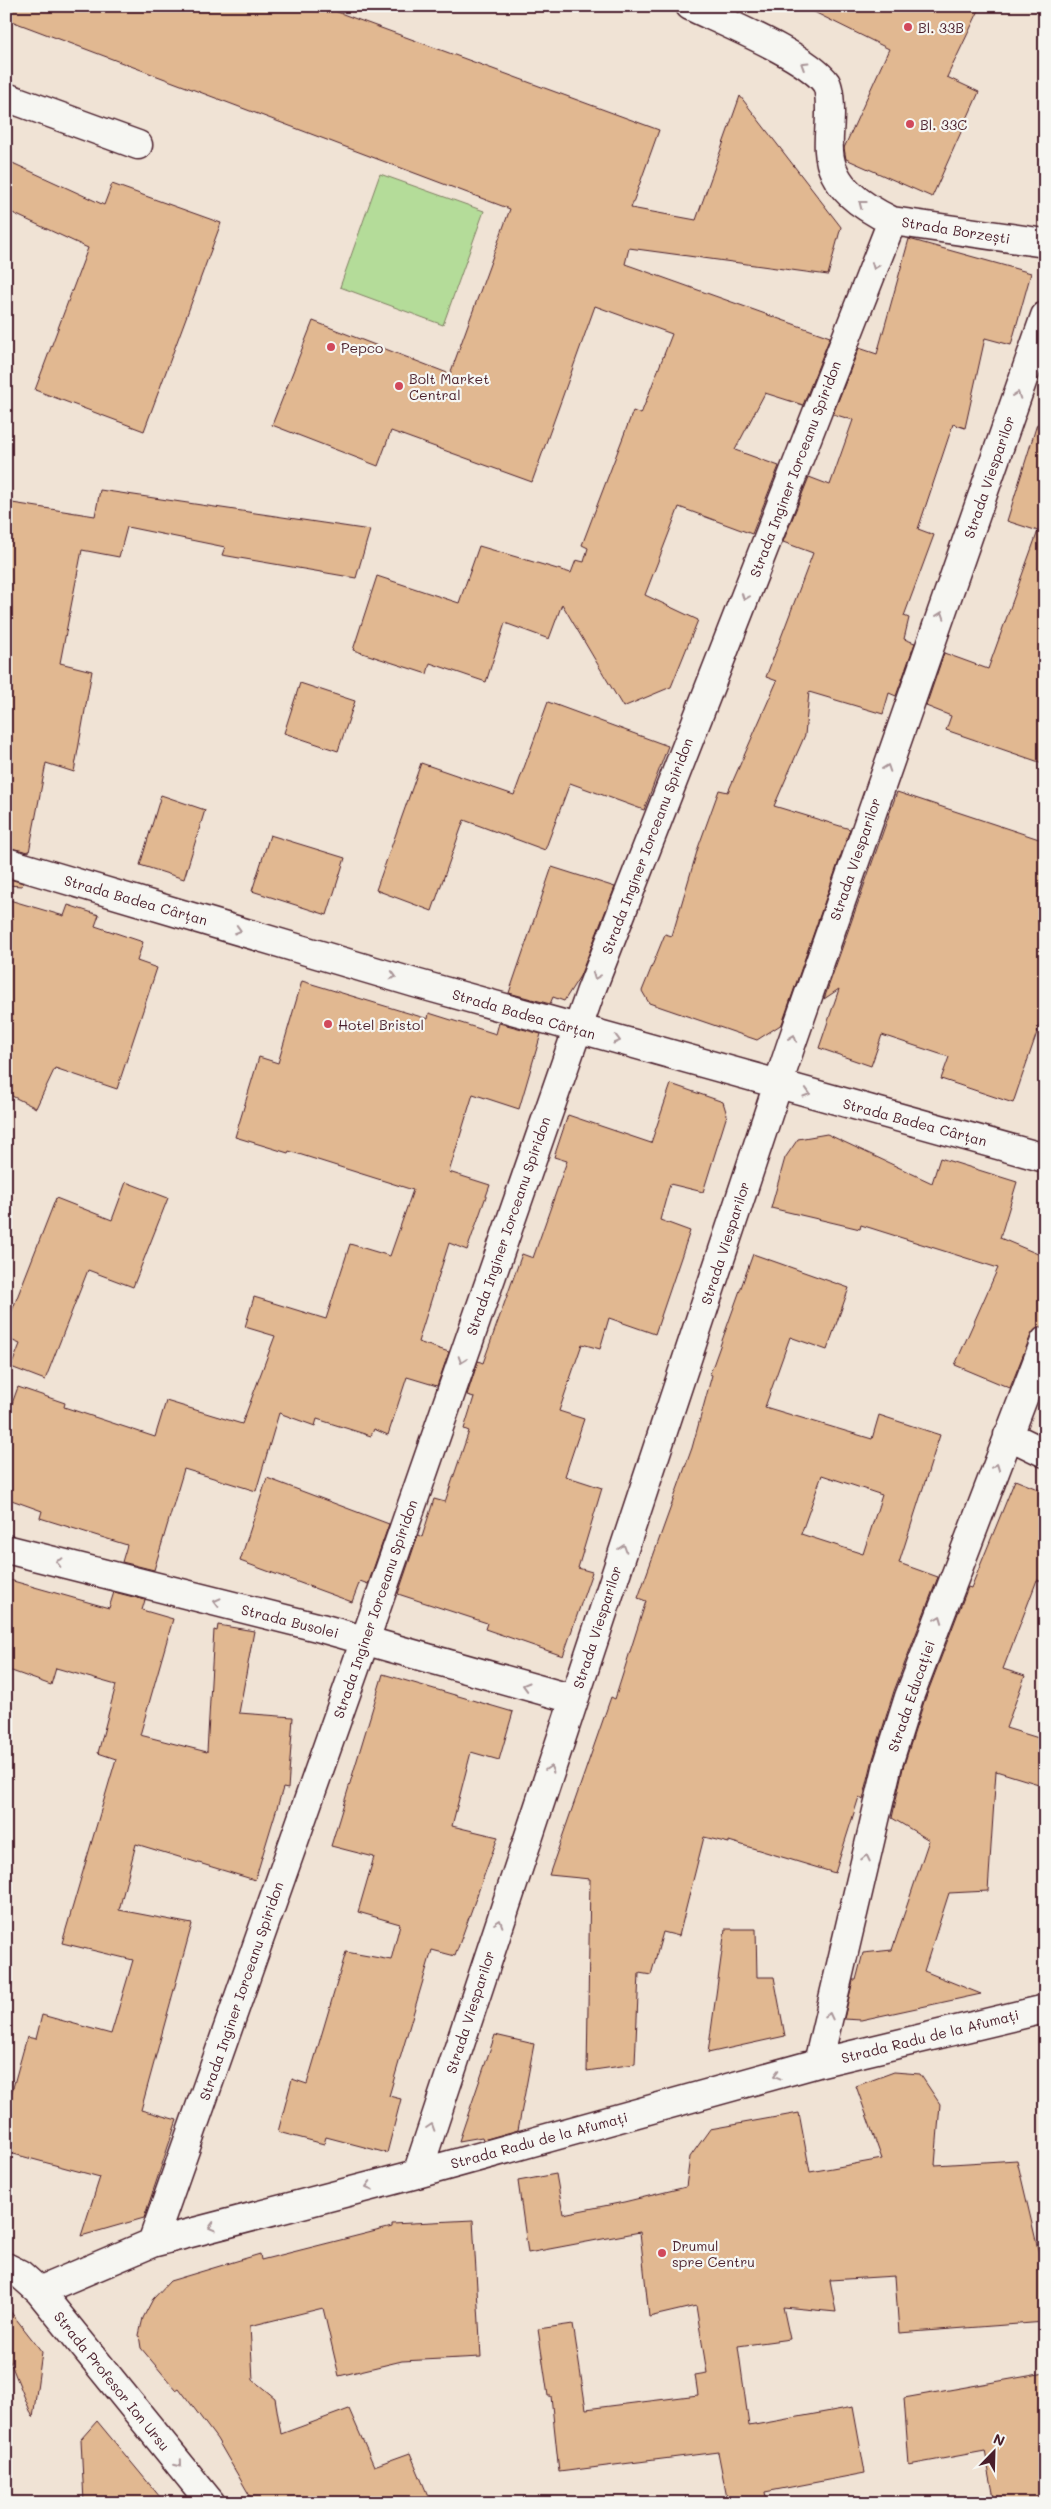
<svg xmlns="http://www.w3.org/2000/svg" width="1051" height="2509" font-family="Mali,sans-serif">
  <rect width="100%" height="100%" fill="#f0e3d5"/>
  <filter id="ink" filterUnits="userSpaceOnUse"><feTurbulence type="fractalNoise" baseFrequency=".02" numOctaves="2"/><feDisplacementMap in="SourceGraphic" scale="10" xChannelSelector="R" yChannelSelector="G"/><feConvolveMatrix kernelMatrix="1 2 1 2 8 2 1 2 1" color-interpolation-filters="sRGB"/></filter>
  <g filter="url(#ink)">
    <path fill="#b4dc99" stroke="#7f7e62" d="M 380,174 L 484,211 L 443,325 L 340,287 Z"/>
    <path fill="#e1b891" stroke="#4a1f2b" fill-rule="evenodd" d="M 6,6 L 321,6 L 659,130 L 631,208 L 696,220 L 740,96 L 841,227 L 828,275 L 629,248 L 625,264 L 830,337 L 803,405 L 765,393 L 735,450 L 779,466 L 752,534 L 679,507 L 645,595 L 698,620 L 671,687 L 623,707 L 562,604 L 549,639 L 505,623 L 486,682 L 430,663 L 427,674 L 353,650 L 377,576 L 459,603 L 479,546 L 571,573 L 576,560 L 584,562 L 588,548 L 582,545 L 633,411 L 641,414 L 672,334 L 595,306 L 532,482 L 391,431 L 378,466 L 272,425 L 313,321 L 450,374 L 510,209 L 6,19 Z
      M 802,6 L 981,6 L 947,77 L 979,92 L 932,197 L 846,159 L 844,148 L 889,49 Z
      M 6,160 L 104,205 L 112,184 L 221,223 L 144,431 L 35,390 L 88,248 L 6,210 Z
      M 909,239 L 1031,273 L 1011,345 L 985,338 L 965,428 L 953,424 L 918,529 L 934,535 L 904,616 L 909,618 L 904,639 L 915,643 L 896,696 L 889,693 L 883,714 L 809,692 L 805,735 L 774,806 L 850,829 L 782,1024 L 757,1040 L 649,1003 L 642,991 L 665,934 L 672,936 L 698,848 L 719,790 L 728,792 L 777,681 L 766,677 L 813,553 L 783,542 L 809,477 L 830,485 L 853,420 L 833,414 L 859,348 L 877,354 Z
      M 1037,424 L 1045,425 L 1045,764 L 946,730 L 951,716 L 926,706 L 944,653 L 988,669 L 1038,531 L 1007,521 Z
      M 100,490 L 370,530 L 356,578 L 222,555 L 225,547 L 127,527 L 119,557 L 82,550 L 60,663 L 92,671 L 74,772 L 46,763 L 29,852 L 6,847 L 6,502 L 95,516 Z
      M 300,683 L 355,701 L 338,751 L 284,733 Z
      M 548,702 L 668,746 L 644,810 L 570,783 L 545,850 L 464,820 L 432,911 L 376,890 L 421,763 L 514,795 Z
      M 897,792 L 1045,841 L 1045,1009 L 1013,1103 L 941,1079 L 949,1057 L 882,1035 L 871,1066 L 819,1048 L 839,989 L 824,999 Z
      M 161,795 L 205,810 L 184,879 L 140,865 Z
      M 270,835 L 345,858 L 327,915 L 252,891 Z
      M 552,867 L 615,887 L 580,976 L 564,1001 L 553,997 L 550,1004 L 509,993 Z
      M 6,878 L 23,883 L 22,886 L 6,885 Z
      M 6,899 L 64,916 L 68,905 L 99,915 L 95,926 L 143,942 L 137,961 L 157,968 L 117,1089 L 55,1068 L 36,1108 L 6,1093 Z
      M 302,981 L 428,1019 L 429,1013 L 496,1034 L 499,1023 L 541,1034 L 519,1109 L 473,1094 L 449,1172 L 490,1185 L 467,1250 L 449,1243 L 418,1342 L 449,1352 L 437,1386 L 407,1377 L 388,1435 L 374,1429 L 371,1436 L 317,1419 L 315,1426 L 279,1413 L 256,1491 L 184,1469 L 154,1570 L 122,1562 L 127,1545 L 40,1518 L 42,1511 L 6,1498 L 6,1420 L 18,1387 L 65,1403 L 64,1407 L 155,1437 L 166,1401 L 242,1424 L 275,1336 L 245,1327 L 254,1297 L 326,1319 L 350,1244 L 390,1256 L 413,1190 L 289,1151 L 288,1153 L 235,1137 L 259,1057 L 278,1063 Z
      M 671,1084 L 723,1102 L 727,1115 L 703,1192 L 670,1184 L 660,1220 L 690,1231 L 655,1334 L 609,1318 L 600,1349 L 582,1344 L 559,1411 L 584,1419 L 565,1476 L 602,1488 L 578,1568 L 592,1572 L 563,1656 L 485,1629 L 487,1623 L 398,1594 L 418,1535 L 422,1537 L 434,1499 L 445,1502 L 469,1431 L 464,1429 L 474,1397 L 467,1395 L 478,1361 L 483,1363 L 522,1254 L 533,1258 L 567,1161 L 554,1157 L 568,1115 L 651,1143 Z
      M 827,1134 L 932,1183 L 940,1158 L 1017,1182 L 1000,1238 L 1045,1257 L 1045,1326 L 1036,1329 L 1031,1335 L 1010,1388 L 955,1365 L 998,1268 L 861,1225 L 860,1229 L 771,1208 L 785,1158 L 798,1139 Z
      M 126,1182 L 168,1198 L 133,1287 L 88,1270 L 45,1380 L 11,1367 L 20,1344 L 6,1338 L 6,1326 L 56,1198 L 112,1220 Z
      M 753,1254 L 849,1288 L 827,1350 L 790,1337 L 765,1407 L 872,1439 L 879,1415 L 940,1435 L 899,1563 L 938,1577 L 894,1691 L 873,1759 L 863,1800 L 859,1797 L 835,1873 L 729,1841 L 729,1843 L 704,1837 L 679,1936 L 663,1932 L 651,1975 L 639,1973 L 635,2064 L 587,2071 L 590,1879 L 549,1875 L 611,1697 L 615,1699 L 646,1601 L 638,1598 L 692,1448 L 712,1375 L 710,1374 ZM 822,1475 L 882,1495 L 863,1554 L 801,1534 Z
      M 267,1478 L 389,1524 L 368,1584 L 360,1581 L 352,1602 L 240,1561 Z
      M 1015,1480 L 1045,1492 L 1045,1582 L 1037,1580 L 1003,1669 L 1025,1676 L 1006,1728 L 1045,1740 L 1045,1786 L 996,1771 L 988,1891 L 949,1893 L 924,1971 L 981,1994 L 861,2020 L 844,2019 L 853,1980 L 856,1980 L 863,1953 L 892,1950 L 929,1840 L 892,1818 L 903,1768 L 924,1702 L 968,1587 L 971,1588 Z
      M 6,1579 L 109,1608 L 114,1592 L 145,1600 L 142,1610 L 173,1619 L 140,1735 L 207,1752 L 214,1630 L 217,1631 L 218,1625 L 254,1631 L 239,1713 L 293,1717 L 288,1789 L 283,1788 L 255,1880 L 136,1844 L 119,1910 L 192,1924 L 141,2110 L 177,2120 L 144,2218 L 81,2236 L 100,2177 L 6,2152 L 6,2113 L 27,2037 L 36,2039 L 42,2015 L 111,2034 L 133,1960 L 62,1943 L 116,1759 L 98,1753 L 116,1685 L 56,1668 L 51,1685 L 6,1669 Z
      M 383,1674 L 513,1712 L 499,1760 L 471,1752 L 452,1826 L 498,1837 L 455,1956 L 432,1950 L 389,2096 L 401,2099 L 387,2153 L 326,2137 L 324,2144 L 278,2132 L 292,2079 L 307,2084 L 346,1952 L 391,1960 L 400,1924 L 358,1912 L 374,1857 L 331,1846 Z
      M 725,1929 L 756,1929 L 757,1977 L 774,1977 L 785,2036 L 708,2053 Z
      M 495,2035 L 534,2044 L 518,2130 L 483,2140 L 482,2137 L 459,2141 Z
      M 894,2072 L 920,2074 L 940,2104 L 935,2165 L 1017,2160 L 1045,2279 L 1045,2322 L 899,2333 L 895,2276 L 830,2280 L 836,2312 L 783,2307 L 790,2339 L 738,2346 L 749,2426 L 853,2407 L 865,2473 L 765,2492 L 767,2503 L 728,2503 L 718,2452 L 559,2472 L 551,2396 L 548,2396 L 538,2329 L 573,2324 L 586,2409 L 698,2395 L 695,2375 L 707,2373 L 696,2306 L 649,2317 L 640,2232 L 528,2253 L 518,2181 L 556,2174 L 563,2214 L 624,2202 L 686,2187 L 690,2157 L 710,2129 L 799,2113 L 810,2172 L 882,2159 L 856,2086 Z
      M 473,2220 L 481,2357 L 402,2361 L 339,2376 L 323,2308 L 250,2326 L 253,2380 L 275,2398 L 281,2434 L 349,2409 L 374,2466 L 410,2453 L 431,2503 L 254,2503 L 217,2439 L 179,2388 L 176,2390 L 141,2348 L 139,2335 L 143,2318 L 153,2299 L 170,2281 L 260,2254 L 261,2260 L 392,2227 L 392,2224 Z
      M 6,2306 L 42,2352 L 33,2418 L 6,2352 Z
      M 1045,2373 L 1045,2503 L 995,2503 L 985,2451 L 909,2465 L 904,2398 Z
      M 97,2421 L 165,2503 L 84,2503 L 81,2439 Z"/>
    <g fill="none" stroke-linecap="round" stroke-linejoin="round">
      <g stroke="#4a1f2b" stroke-width="31">
        <path id="minor" d="M 690,6 C 723,22 807,56 826,83 C 830,90 830,105 830,113 C 830,126 828,139 829,151 C 831,187 863,207 892,221 L 1045,243
          M 6,97 L 138,145
          M 6,862 L 415,983 L 1045,1158
          M 1008,1435 L 1045,1453
          M 6,1549 L 321,1628 L 573,1699
          M 818,2063 L 888,1764 L 909,1697 L 1045,1341
          M 417,2174 L 790,1048 L 1045,316
          M 152,2243 L 365,1640 L 590,993 L 892,221
          M 6,2267 L 20,2274 L 39,2291 L 211,2503
          M 39,2291 L 152,2243 L 417,2174 L 818,2063 L 1045,2009"/>
      </g>
      <use href="#minor" stroke="#f6f6f2" stroke-width="28"/>
    </g>
    <defs><path id="oneway-chevron" d="M-2-3.5L2.5 0L-2 3.5" fill="none" stroke-width="1.6" stroke-linecap="round" stroke-linejoin="round" transform="scale(1.25)"/></defs>
    <g stroke="#a99598">
      <use href="#oneway-chevron" transform="translate(804 65) rotate(-148)"/>
      <use href="#oneway-chevron" transform="translate(862 204) rotate(-142)"/>
      <use href="#oneway-chevron" transform="translate(875 266) rotate(111)"/>
      <use href="#oneway-chevron" transform="translate(1017 395) rotate(-71)"/>
      <use href="#oneway-chevron" transform="translate(745 597) rotate(111)"/>
      <use href="#oneway-chevron" transform="translate(941 615) rotate(-71)"/>
      <use href="#oneway-chevron" transform="translate(887 768) rotate(-71)"/>
      <use href="#oneway-chevron" transform="translate(238 930) rotate(16)"/>
      <use href="#oneway-chevron" transform="translate(393 976) rotate(16)"/>
      <use href="#oneway-chevron" transform="translate(596 976) rotate(111)"/>
      <use href="#oneway-chevron" transform="translate(793 1038) rotate(-71)"/>
      <use href="#oneway-chevron" transform="translate(617 1040) rotate(15)"/>
      <use href="#oneway-chevron" transform="translate(807 1093) rotate(17)"/>
      <use href="#oneway-chevron" transform="translate(462 1360) rotate(109)"/>
      <use href="#oneway-chevron" transform="translate(996 1467) rotate(-69)"/>
      <use href="#oneway-chevron" transform="translate(623 1548) rotate(-72)"/>
      <use href="#oneway-chevron" transform="translate(59 1562) rotate(-166)"/>
      <use href="#oneway-chevron" transform="translate(217 1602) rotate(-166)"/>
      <use href="#oneway-chevron" transform="translate(939 1619) rotate(-69)"/>
      <use href="#oneway-chevron" transform="translate(526 1686) rotate(-164)"/>
      <use href="#oneway-chevron" transform="translate(550 1769) rotate(-72)"/>
      <use href="#oneway-chevron" transform="translate(866 1858) rotate(-77)"/>
      <use href="#oneway-chevron" transform="translate(499 1923) rotate(-72)"/>
      <use href="#oneway-chevron" transform="translate(829 2016) rotate(-77)"/>
      <use href="#oneway-chevron" transform="translate(777 2075) rotate(165)"/>
      <use href="#oneway-chevron" transform="translate(431 2127) rotate(-72)"/>
      <use href="#oneway-chevron" transform="translate(369 2186) rotate(165)"/>
      <use href="#oneway-chevron" transform="translate(212 2227) rotate(165)"/>
      <use href="#oneway-chevron" transform="translate(179 2464) rotate(51)"/>
    </g>
  </g>
  <g fill="#d1495b" stroke="#f6f6f2" stroke-width="2">
    <circle cx="908" cy="27" r="5"/>
    <circle cx="910" cy="124" r="5"/>
    <circle cx="331" cy="347" r="5"/>
    <circle cx="399" cy="386" r="5"/>
    <circle cx="328" cy="1024" r="5"/>
    <circle cx="662" cy="2253" r="5"/>
  </g>
  <g text-anchor="middle" dominant-baseline="central" stroke-width="4.5" stroke-linejoin="round" paint-order="stroke">
    <g font-size="14" fill="#4a1f2b" stroke="#f6f6f2" text-anchor="start">
      <text x="918" y="27">Bl. 33B</text>
      <text x="920" y="124">Bl. 33C</text>
      <text x="341" y="347">Pepco</text>
      <text x="409" y="378">Bolt Market<tspan x="409" dy="16">Central</tspan></text>
      <text x="338" y="1024">Hotel Bristol</text>
      <text x="672" y="2245">Drumul<tspan x="672" dy="16">spre Centru</tspan></text>
    </g>
    <g font-size="14" fill="#4a1f2b" stroke="#f6f6f2">
      <text transform="translate(956 230) rotate(9)">Strada Borzești</text>
      <text transform="translate(795 469) rotate(-69)">Strada Inginer Iorceanu Spiridon</text>
      <text transform="translate(989 477) rotate(-71)">Strada Viesparilor</text>
      <text transform="translate(647 846) rotate(-69)">Strada Inginer Iorceanu Spiridon</text>
      <text transform="translate(855 859) rotate(-71)">Strada Viesparilor</text>
      <text transform="translate(136 900) rotate(16)">Strada Badea Cârțan</text>
      <text transform="translate(524 1014) rotate(16)">Strada Badea Cârțan</text>
      <text transform="translate(915 1122) rotate(15)">Strada Badea Cârțan</text>
      <text transform="translate(508 1226) rotate(-71)">Strada Inginer Iorceanu Spiridon</text>
      <text transform="translate(725 1243) rotate(-72)">Strada Viesparilor</text>
      <text transform="translate(375 1609) rotate(-71)">Strada Inginer Iorceanu Spiridon</text>
      <text transform="translate(290 1621) rotate(14)">Strada Busolei</text>
      <text transform="translate(597 1627) rotate(-72)">Strada Viesparilor</text>
      <text transform="translate(911 1696) rotate(-71)">Strada Educației</text>
      <text transform="translate(241 1991) rotate(-71)">Strada Inginer Iorceanu Spiridon</text>
      <text transform="translate(470 2012) rotate(-72)">Strada Viesparilor</text>
      <text transform="translate(930 2036) rotate(-14)">Strada Radu de la Afumați</text>
      <text transform="translate(539 2140) rotate(-15)">Strada Radu de la Afumați</text>
      <text transform="translate(112 2381) rotate(51)">Strada Profesor Ion Ursu</text>
    </g>
  </g>
  <rect width="1051" height="2509" fill="none" stroke="#f6f6f2" stroke-width="25"/>
  <rect x="12" y="12" width="1026" height="2484" fill="none" stroke="#4a1f2b" stroke-width="2" filter="url(#ink)"/>
  <g transform="translate(994 2452) rotate(23)" stroke="#f6f6f2" stroke-width="4" paint-order="stroke">
  <path d="M0-4L9 19L0 12L-9 19Z" fill="#4a1f2b"/>
  <text y="-8" font-size="14" font-weight="bold" text-anchor="middle" fill="#4a1f2b">N</text>
  </g>
</svg>
